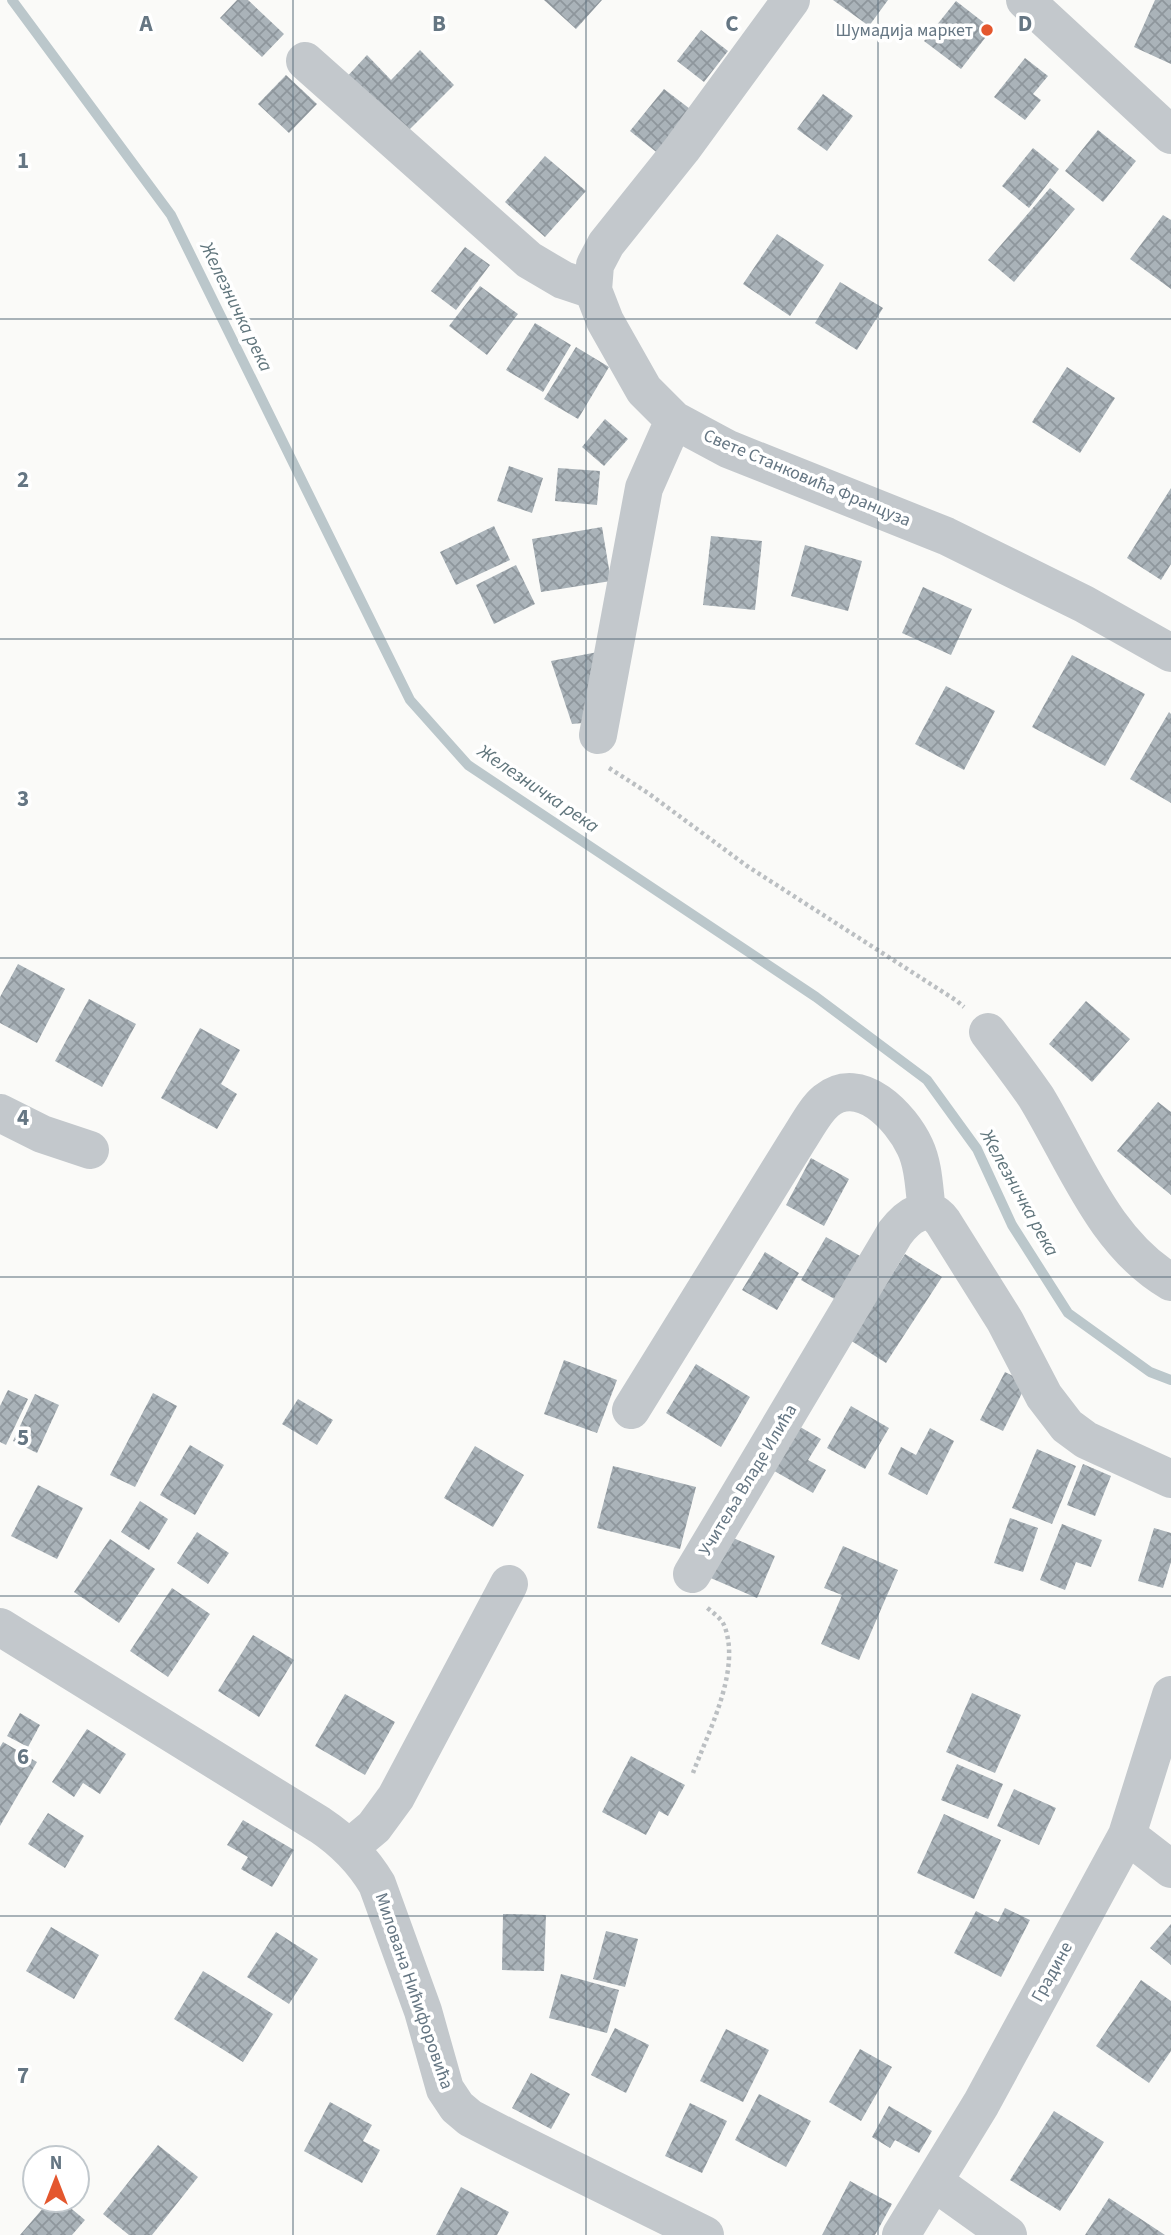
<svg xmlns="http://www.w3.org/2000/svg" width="1171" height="2235" font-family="'Source Sans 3',sans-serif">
  <defs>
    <pattern id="building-cross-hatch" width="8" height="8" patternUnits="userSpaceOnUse" patternTransform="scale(1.75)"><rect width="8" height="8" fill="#aab3b9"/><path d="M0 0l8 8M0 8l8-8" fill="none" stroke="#8e969c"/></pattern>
  </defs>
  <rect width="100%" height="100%" fill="#fafaf8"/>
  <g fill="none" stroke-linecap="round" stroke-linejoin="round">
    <path stroke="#bbc7cb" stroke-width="10" d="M 12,0 L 171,215 L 410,700 L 468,765 L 816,997 L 927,1080 L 977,1149 L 1012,1225 L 1068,1313 L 1150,1372 L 1171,1380"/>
  </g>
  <path fill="url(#building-cross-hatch)" d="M 237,0 L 248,0 L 284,34 L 262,57 L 220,18 Z
    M 544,0 L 602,0 L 576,29 Z
    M 833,0 L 888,0 L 869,26 Z
    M 1155,0 L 1171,0 L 1171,64 L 1134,47 Z
    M 956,1 L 992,29 L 961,69 L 924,41 Z
    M 701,30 L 728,51 L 704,82 L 677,61 Z
    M 420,50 L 454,85 L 401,138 L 343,81 L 367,55 L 391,80 Z
    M 1025,58 L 1048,76 L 1033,94 L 1041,100 L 1025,120 L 994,97 Z
    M 286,75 L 317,104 L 289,133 L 258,104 Z
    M 664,89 L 694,112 L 660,155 L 630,131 Z
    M 823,94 L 853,116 L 827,151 L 797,129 Z
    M 1098,130 L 1136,161 L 1103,202 L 1065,171 Z
    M 1033,148 L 1059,169 L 1029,208 L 1002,186 Z
    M 545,156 L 586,191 L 545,237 L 505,202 Z
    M 1050,188 L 1075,209 L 1014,282 L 988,260 Z
    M 1163,215 L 1171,220 L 1171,289 L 1130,259 Z
    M 777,234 L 824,265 L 790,316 L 743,284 Z
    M 465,247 L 490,265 L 456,310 L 431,291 Z
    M 840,282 L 883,308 L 857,350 L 815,323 Z
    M 480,286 L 518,314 L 487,355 L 449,326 Z
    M 535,323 L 571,345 L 543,392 L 506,370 Z
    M 576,347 L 609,367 L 578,419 L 544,399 Z
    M 1067,367 L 1115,398 L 1080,453 L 1032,422 Z
    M 605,419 L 628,439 L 604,466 L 582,447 Z
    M 509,466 L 543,478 L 532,513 L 497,501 Z
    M 558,468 L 600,471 L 597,505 L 555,501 Z
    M 1171,488 L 1171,564 L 1161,580 L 1127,558 Z
    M 494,526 L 510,560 L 456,585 L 440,552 Z
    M 602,527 L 611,581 L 541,592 L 532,539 Z
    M 711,536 L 762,541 L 755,610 L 703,605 Z
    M 805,545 L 862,561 L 848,611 L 791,596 Z
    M 516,565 L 535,604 L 494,624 L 476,585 Z
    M 923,587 L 972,609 L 951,655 L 902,633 Z
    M 603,651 L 594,722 L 572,724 L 551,661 Z
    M 1072,655 L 1145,694 L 1105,766 L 1032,727 Z
    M 946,686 L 995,711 L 964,770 L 915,744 Z
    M 1169,712 L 1171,714 L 1171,803 L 1130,779 Z
    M 18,964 L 65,989 L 37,1043 L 0,1023 L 0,997 Z
    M 89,999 L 136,1024 L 102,1087 L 55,1061 Z
    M 1086,1001 L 1130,1039 L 1092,1082 L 1049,1044 Z
    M 200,1028 L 240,1050 L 221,1084 L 237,1094 L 217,1129 L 161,1098 Z
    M 1158,1102 L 1171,1112 L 1171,1195 L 1117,1151 Z
    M 811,1158 L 849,1179 L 824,1226 L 786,1205 Z
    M 826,1237 L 862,1257 L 838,1301 L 801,1280 Z
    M 765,1252 L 799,1273 L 777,1310 L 742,1290 Z
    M 905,1254 L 942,1277 L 886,1363 L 850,1340 Z
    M 564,1360 L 617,1380 L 597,1433 L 544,1414 Z
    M 696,1364 L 750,1397 L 721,1447 L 666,1413 Z
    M 1005,1372 L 1027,1383 L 1003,1431 L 980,1420 Z
    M 8,1390 L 28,1399 L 6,1445 L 0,1442 L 0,1406 Z
    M 153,1393 L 177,1406 L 135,1487 L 110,1475 Z
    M 35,1394 L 59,1405 L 37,1453 L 13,1441 Z
    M 298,1399 L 333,1420 L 317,1445 L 282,1424 Z
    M 851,1406 L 889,1428 L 865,1469 L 827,1448 Z
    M 795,1424 L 821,1439 L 808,1460 L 826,1470 L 813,1493 L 769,1468 Z
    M 930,1428 L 954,1441 L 927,1495 L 888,1474 L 901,1447 L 916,1455 Z
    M 190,1445 L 224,1465 L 195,1515 L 160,1495 Z
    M 475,1446 L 524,1475 L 493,1527 L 444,1498 Z
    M 1037,1449 L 1076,1466 L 1052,1524 L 1012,1508 Z
    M 1083,1464 L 1111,1476 L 1095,1516 L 1067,1505 Z
    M 613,1466 L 696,1487 L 680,1549 L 597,1528 Z
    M 38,1485 L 83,1508 L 57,1559 L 11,1536 Z
    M 140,1501 L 168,1519 L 149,1550 L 121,1532 Z
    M 1010,1518 L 1038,1528 L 1023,1572 L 994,1563 Z
    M 1062,1524 L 1102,1540 L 1091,1567 L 1076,1562 L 1065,1590 L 1040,1580 Z
    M 1154,1528 L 1171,1533 L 1171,1562 L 1163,1588 L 1138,1581 Z
    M 197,1532 L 229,1553 L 208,1584 L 177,1563 Z
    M 724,1534 L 775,1556 L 757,1598 L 706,1576 Z
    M 110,1539 L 155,1569 L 119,1623 L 74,1592 Z
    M 843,1546 L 898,1570 L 859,1660 L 821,1644 L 842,1595 L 824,1588 Z
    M 172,1588 L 210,1614 L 168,1677 L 130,1651 Z
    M 253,1635 L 294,1660 L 259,1717 L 218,1691 Z
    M 972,1693 L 1021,1715 L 995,1773 L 946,1752 Z
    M 345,1694 L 395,1722 L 365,1775 L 315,1746 Z
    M 20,1713 L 40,1725 L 28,1747 L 7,1736 Z
    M 87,1729 L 126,1754 L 100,1794 L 83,1783 L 74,1797 L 52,1782 Z
    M 3,1742 L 37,1762 L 0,1826 L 0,1747 Z
    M 631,1756 L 685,1785 L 668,1816 L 659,1811 L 646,1835 L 602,1812 Z
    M 957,1764 L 1003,1784 L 988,1819 L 941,1800 Z
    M 1014,1789 L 1056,1808 L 1039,1845 L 997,1826 Z
    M 48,1813 L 84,1836 L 65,1868 L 28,1844 Z
    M 944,1814 L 1001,1840 L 974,1899 L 917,1873 Z
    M 243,1820 L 294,1850 L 272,1887 L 241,1869 L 248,1857 L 227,1845 Z
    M 1005,1908 L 1030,1920 L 1001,1977 L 954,1953 L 976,1911 L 998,1922 Z
    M 503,1914 L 546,1915 L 544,1971 L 502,1970 Z
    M 1171,1924 L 1171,1965 L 1150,1948 Z
    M 51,1927 L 99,1955 L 74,1999 L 26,1971 Z
    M 606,1931 L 638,1939 L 625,1987 L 593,1979 Z
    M 276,1932 L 318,1959 L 289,2004 L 247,1977 Z
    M 203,1971 L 273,2014 L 243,2062 L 174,2019 Z
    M 561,1974 L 619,1990 L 607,2033 L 549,2018 Z
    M 1141,1980 L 1171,2001 L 1171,2051 L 1149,2083 L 1096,2046 Z
    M 615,2028 L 649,2045 L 626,2093 L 591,2075 Z
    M 726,2029 L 769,2050 L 743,2102 L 700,2081 Z
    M 860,2049 L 892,2067 L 861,2121 L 829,2102 Z
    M 531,2073 L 570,2094 L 551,2129 L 512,2108 Z
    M 759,2094 L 811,2121 L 786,2167 L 735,2140 Z
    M 330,2102 L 372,2125 L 363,2141 L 380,2150 L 362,2183 L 304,2151 Z
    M 690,2103 L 727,2121 L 702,2173 L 665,2156 Z
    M 889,2106 L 932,2131 L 919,2153 L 895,2140 L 890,2148 L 872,2137 Z
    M 1054,2111 L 1104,2142 L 1060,2211 L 1010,2180 Z
    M 158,2145 L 198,2177 L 152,2235 L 129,2235 L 103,2214 Z
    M 850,2181 L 892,2204 L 875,2235 L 822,2235 Z
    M 461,2187 L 509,2212 L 497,2235 L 436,2235 Z
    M 1109,2198 L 1165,2235 L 1085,2235 Z
    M 50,2200 L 61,2200 L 85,2220 L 72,2235 L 20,2235 Z"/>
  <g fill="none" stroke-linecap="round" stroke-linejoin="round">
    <path stroke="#bbbfc2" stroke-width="4.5" stroke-dasharray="3.5 3.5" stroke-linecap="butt" d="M 609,768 L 648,793 L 747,866 L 957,1001 L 964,1007
      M 693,1773 C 708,1732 742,1669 724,1625 C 721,1618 711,1611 705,1606"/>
    <path stroke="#c3c8cc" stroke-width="38" d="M 791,0 L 682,149 L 606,244 L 595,265 L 593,290 L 605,321 L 644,390 L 674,420 L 728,449 L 946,536 L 1084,604 L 1171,653
      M 1025,0 L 1171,135
      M 305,61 L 529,260 L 563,280 L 593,290
      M 598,735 L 644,488 L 674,420
      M 988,1032 C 1004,1053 1021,1075 1036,1097 C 1075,1161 1104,1243 1171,1282
      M 0,1113 L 42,1134 L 90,1150
      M 631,1410 L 798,1140 C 806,1128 815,1110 826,1101 C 860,1073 901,1117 915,1147 C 924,1166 924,1190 927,1211
      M 692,1574 L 895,1233 C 907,1217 928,1200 943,1222 L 1005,1321 L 1044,1396 L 1067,1426 L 1086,1440 L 1171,1479
      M 0,1627 L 320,1825 C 344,1841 362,1859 377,1884 L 423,2011 L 445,2089 L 457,2107 L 470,2118 L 511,2139 L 705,2235
      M 1127,1835 L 1171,1869
      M 349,1848 L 374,1827 L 396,1797 L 509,1584
      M 934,2182 L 1008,2235
      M 901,2235 L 981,2104 L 1127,1835 L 1171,1695"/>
  </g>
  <path fill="none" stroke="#657683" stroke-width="2" stroke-opacity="0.55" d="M 293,0 L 293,2235M 586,0 L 586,2235M 878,0 L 878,2235M 0,319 L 1171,319M 0,639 L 1171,639M 0,958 L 1171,958M 0,1277 L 1171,1277M 0,1596 L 1171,1596M 0,1916 L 1171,1916"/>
  <circle fill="#e4572e" stroke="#fff" stroke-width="2.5" cx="987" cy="30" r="7"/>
  <g text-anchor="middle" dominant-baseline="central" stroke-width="7" stroke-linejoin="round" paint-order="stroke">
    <g font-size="18" fill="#657683" stroke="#fff" text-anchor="end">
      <text x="973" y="30">Шумадија маркет</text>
    </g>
    <g font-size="18" fill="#657683" stroke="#fff">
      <text transform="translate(807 478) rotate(23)">Свете Станковића Француза</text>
      <text transform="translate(748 1480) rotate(-59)">Учитеља Владе Илића</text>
      <text transform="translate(1052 1972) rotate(-61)">Градине</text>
      <text transform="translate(414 1991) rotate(71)">Милована Нићифоровића</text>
    </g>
    <g font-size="19" font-style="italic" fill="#60757c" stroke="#fff">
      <text transform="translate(236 307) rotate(64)">Железничка река</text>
      <text transform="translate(538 789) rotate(34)">Железничка река</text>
      <text transform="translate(1019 1193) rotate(61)">Железничка река</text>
    </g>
  </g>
  <g font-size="23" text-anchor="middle" font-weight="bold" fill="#657683" stroke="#fff" stroke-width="7" stroke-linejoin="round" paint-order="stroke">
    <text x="146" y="31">A</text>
    <text x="439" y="31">B</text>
    <text x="732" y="31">C</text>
    <text x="1025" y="31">D</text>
    <text x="23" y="168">1</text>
    <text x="23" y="487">2</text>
    <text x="23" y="806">3</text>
    <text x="23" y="1125">4</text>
    <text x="23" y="1445">5</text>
    <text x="23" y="1764">6</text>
    <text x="23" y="2083">7</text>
  </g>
  <g transform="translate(56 2179)"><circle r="33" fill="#ffffff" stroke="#c1c8cd" stroke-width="2"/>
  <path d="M0-5L12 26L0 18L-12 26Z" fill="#e4572e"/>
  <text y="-10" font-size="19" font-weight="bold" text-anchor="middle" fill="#657683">N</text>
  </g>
</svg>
